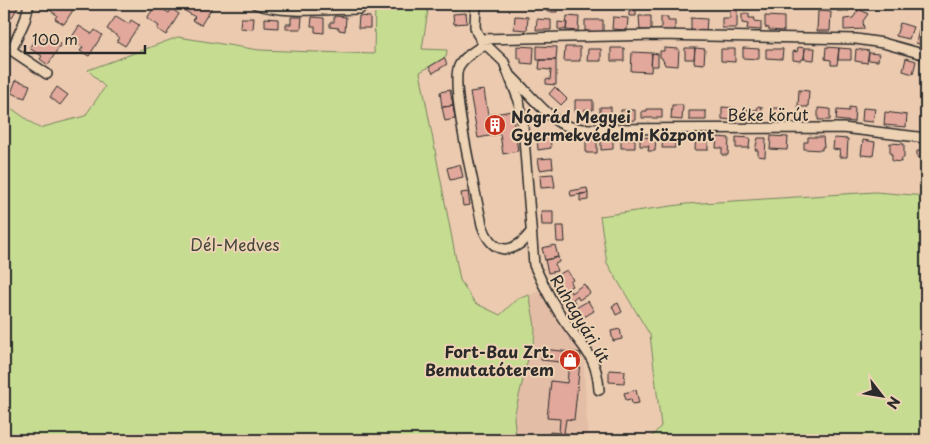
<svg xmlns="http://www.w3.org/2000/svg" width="930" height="444" font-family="'Playpen Sans',sans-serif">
  <rect width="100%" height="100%" fill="#ebcaaf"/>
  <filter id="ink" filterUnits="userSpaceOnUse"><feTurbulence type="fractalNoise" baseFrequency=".02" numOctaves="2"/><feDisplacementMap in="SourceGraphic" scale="10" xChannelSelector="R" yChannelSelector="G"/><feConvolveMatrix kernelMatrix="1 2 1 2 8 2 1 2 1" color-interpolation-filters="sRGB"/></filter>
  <g filter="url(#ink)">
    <path fill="#e4bda6" d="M 543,290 L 583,351 L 588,440 L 516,440 L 514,417 L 530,350 L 535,342 L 535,333 L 529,295 Z"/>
    <path fill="#c5dc91" stroke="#78845e" d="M 375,4 L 429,4 L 422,49 L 447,50 L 446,57 L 420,72 L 460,280 L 475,303 L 500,315 L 517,299 L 529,295 C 532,313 540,334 530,350 L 514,417 L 516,440 L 4,440 L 4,103 L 39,128 L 85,116 L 105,87 L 88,70 L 178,37 L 259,50 L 374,54 Z
      M 875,192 L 926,196 L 926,440 L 649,440 L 661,426 L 650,335 L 607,263 L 600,216 L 686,204 Z"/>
    <path fill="#e1a89b" stroke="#2b2b2b" d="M 6,4 L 11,4 L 18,7 L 12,17 L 4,12 Z
      M 48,4 L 77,4 L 64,24 L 55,19 L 57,15 L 45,7 Z
      M 186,4 L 214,4 L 201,25 L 192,20 L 195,17 L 182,9 Z
      M 485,4 L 497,4 L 497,8 L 485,7 Z
      M 547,4 L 557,5 L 557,12 L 547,12 Z
      M 837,4 L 849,4 L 849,11 L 837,11 Z
      M 156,5 L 169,13 L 172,9 L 179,14 L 166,35 L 157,29 L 159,26 L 147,18 Z
      M 730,8 L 737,8 L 737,28 L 722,28 L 722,18 L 730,18 Z
      M 859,9 L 868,14 L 863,21 L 864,29 L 844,30 L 844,19 L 853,18 Z
      M 629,11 L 636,11 L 636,16 L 629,16 Z
      M 818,11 L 831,12 L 830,31 L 817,31 Z
      M 466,13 L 467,23 L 454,24 L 453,14 Z
      M 742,14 L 749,14 L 749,18 L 755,18 L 754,21 L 761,22 L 761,30 L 747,29 L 748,24 L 742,23 Z
      M 116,16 L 129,24 L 131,20 L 139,25 L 125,46 L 117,41 L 119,37 L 107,29 Z
      M 334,16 L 346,17 L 345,31 L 339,30 L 339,28 L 330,27 L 330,22 L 334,22 Z
      M 359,16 L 370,17 L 370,28 L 358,28 Z
      M 515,16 L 528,17 L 527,30 L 514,29 Z
      M 567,16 L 579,17 L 578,31 L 566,30 Z
      M 639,16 L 651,16 L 651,30 L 640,30 Z
      M 765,16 L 784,17 L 784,31 L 769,30 L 769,28 L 765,27 Z
      M 291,17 L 302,17 L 301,29 L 286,29 L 286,24 L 291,24 Z
      M 312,17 L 324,18 L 324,33 L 315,32 L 315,26 L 311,26 Z
      M 613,17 L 628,18 L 627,30 L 612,29 Z
      M 661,17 L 668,17 L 668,21 L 675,21 L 675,31 L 661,31 Z
      M 241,18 L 254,18 L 253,29 L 240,28 Z
      M 265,18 L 278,19 L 278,28 L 265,27 Z
      M 691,18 L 707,19 L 706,31 L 691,30 Z
      M 537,19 L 551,20 L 551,30 L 536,30 Z
      M 585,20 L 603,20 L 603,32 L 585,31 Z
      M 558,22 L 567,23 L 566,30 L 558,29 Z
      M 900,23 L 913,27 L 909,39 L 896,36 Z
      M 79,26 L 92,34 L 95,30 L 102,35 L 89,56 L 80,51 L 83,47 L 70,40 Z
      M 919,30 L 926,32 L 926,46 L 916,43 Z
      M 38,35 L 52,43 L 54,39 L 61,44 L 48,65 L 40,59 L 42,56 L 29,48 Z
      M 517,46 L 534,47 L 533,64 L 521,63 L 521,58 L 517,58 Z
      M 537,46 L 557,47 L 556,60 L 537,60 Z
      M 565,47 L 580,47 L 580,61 L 564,61 Z
      M 798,47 L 805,48 L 804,59 L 802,59 L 801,61 L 793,60 L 793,51 L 797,52 Z
      M 826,47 L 839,48 L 837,65 L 831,65 L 831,60 L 825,59 Z
      M 611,48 L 624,48 L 624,61 L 611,61 Z
      M 664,48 L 679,49 L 678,66 L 665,65 L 662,58 L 660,57 L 660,51 L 664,51 Z
      M 685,48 L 695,48 L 694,59 L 685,59 Z
      M 695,48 L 705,49 L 704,64 L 694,63 Z
      M 743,48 L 759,49 L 759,59 L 743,58 Z
      M 805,48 L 815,48 L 814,60 L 804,59 Z
      M 839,48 L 851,49 L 851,60 L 838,60 Z
      M 588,49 L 601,49 L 601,61 L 587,61 Z
      M 721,49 L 735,49 L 735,62 L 721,61 Z
      M 766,49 L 783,49 L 782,59 L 766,58 Z
      M 856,49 L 869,51 L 867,63 L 855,61 Z
      M 632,52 L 652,53 L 651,72 L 631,71 Z
      M 652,53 L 658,54 L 658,66 L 651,66 Z
      M 869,53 L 879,54 L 878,61 L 868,60 Z
      M 444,58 L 447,64 L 433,73 L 429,67 Z
      M 906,58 L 916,61 L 913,74 L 903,71 Z
      M 540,60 L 556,60 L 556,85 L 546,84 L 546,79 L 550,80 L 551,70 L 539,69 Z
      M 4,74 L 10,77 L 6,88 L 4,88 Z
      M 16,80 L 30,85 L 25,98 L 11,93 Z
      M 57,87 L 68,95 L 60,105 L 50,97 Z
      M 555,87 L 567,99 L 561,105 L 549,94 Z
      M 450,90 L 453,106 L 442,107 L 440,92 Z
      M 484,90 L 488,115 L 512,111 L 518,151 L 503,154 L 500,134 L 478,138 L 470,92 Z
      M 799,90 L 809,91 L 808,107 L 798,107 Z
      M 575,100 L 593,100 L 593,110 L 585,109 L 585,114 L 575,113 Z
      M 672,105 L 683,105 L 682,120 L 671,119 Z
      M 453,106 L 455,119 L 445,121 L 442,107 Z
      M 758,106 L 762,107 L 761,121 L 747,120 L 747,109 L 757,110 Z
      M 600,107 L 611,107 L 611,119 L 600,121 Z
      M 722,107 L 736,108 L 735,120 L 722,119 Z
      M 849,107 L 855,108 L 854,122 L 836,120 L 837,110 L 849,111 Z
      M 773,108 L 785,108 L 785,120 L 773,120 Z
      M 818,108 L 830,109 L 830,120 L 818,120 Z
      M 863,108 L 875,109 L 873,122 L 862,121 Z
      M 647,109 L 662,109 L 662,118 L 642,118 L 642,111 L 647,111 Z
      M 621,110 L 635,110 L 635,120 L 623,121 L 624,116 L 621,116 Z
      M 689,111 L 706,111 L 706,120 L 689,120 Z
      M 885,112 L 907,115 L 906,127 L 884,125 Z
      M 550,135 L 551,148 L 538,150 L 537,137 Z
      M 771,136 L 788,137 L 787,150 L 770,149 Z
      M 640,137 L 656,138 L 655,151 L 648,151 L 649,146 L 640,146 Z
      M 696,137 L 708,138 L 708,150 L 695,150 Z
      M 717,137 L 729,138 L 728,155 L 722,155 L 722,148 L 716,148 Z
      M 736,137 L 750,138 L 749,148 L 736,148 Z
      M 808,137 L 823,137 L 824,147 L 822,147 L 822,150 L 804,149 L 804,142 L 808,142 Z
      M 613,138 L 613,149 L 601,150 L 601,139 Z
      M 663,138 L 675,138 L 675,148 L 662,148 Z
      M 758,138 L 766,138 L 765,157 L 758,156 L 758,150 L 755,150 Z
      M 834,138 L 848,139 L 847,157 L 839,157 L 840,150 L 833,149 Z
      M 621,139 L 635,139 L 635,148 L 621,148 Z
      M 586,140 L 597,140 L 597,153 L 586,153 Z
      M 863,140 L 875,142 L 873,156 L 861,155 Z
      M 890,143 L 904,144 L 904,158 L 902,158 L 901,162 L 892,161 L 892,154 L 890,154 Z
      M 921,146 L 926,146 L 926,158 L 917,157 L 917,151 L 921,151 Z
      M 552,158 L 553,168 L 540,170 L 538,159 Z
      M 460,164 L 463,177 L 450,180 L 447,168 Z
      M 553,174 L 555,187 L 541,188 L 540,175 Z
      M 587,188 L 588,193 L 571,196 L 570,191 Z
      M 468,192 L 470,205 L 463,206 L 461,193 Z
      M 588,193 L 588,200 L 580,201 L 580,194 Z
      M 541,211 L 553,211 L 553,225 L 542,225 Z
      M 556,226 L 564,226 L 565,242 L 557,242 Z
      M 555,245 L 558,257 L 545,260 L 542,248 Z
      M 558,257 L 559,262 L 555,264 L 557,271 L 548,273 L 545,260 Z
      M 567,270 L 573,280 L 570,282 L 572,286 L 561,292 L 552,278 Z
      M 584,284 L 590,293 L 579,300 L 577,296 L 573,299 L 575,303 L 570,306 L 563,294 L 570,290 L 571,293 Z
      M 588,301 L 594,311 L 579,320 L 572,310 Z
      M 618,303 L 622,312 L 616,315 L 612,306 Z
      M 620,329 L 622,339 L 613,341 L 611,331 Z
      M 542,349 L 581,353 L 574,420 L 566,419 L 564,433 L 572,434 L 571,440 L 549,440 L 550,432 L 559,433 L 560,419 L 547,418 L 551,381 L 567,383 L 569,363 L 541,360 Z
      M 609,370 L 625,371 L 624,383 L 609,382 Z
      M 636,390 L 639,403 L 632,404 L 631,399 L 626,400 L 624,393 Z"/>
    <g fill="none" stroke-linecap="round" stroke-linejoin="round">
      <g stroke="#2b2b2b" stroke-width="12">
        <path id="minor" d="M 29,4 L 25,20 L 12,49 L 14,52 L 47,74
          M 256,4 C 282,14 331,9 360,9
          M 476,4 L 475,27 L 477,33 L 482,41 L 504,62 L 519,101 L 523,126 L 534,265 C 543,285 553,305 566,323 C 583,348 597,356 599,390
          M 480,39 L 658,35 L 856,39 L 883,43 L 926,55
          M 485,44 C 476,50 464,57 459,66 C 449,85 477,198 482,225 C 492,254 512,257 531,232
          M 510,75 C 524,88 545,114 560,123 C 567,127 575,128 583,129 L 843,128 L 926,138"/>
      </g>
      <use href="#minor" stroke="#edd2b4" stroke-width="9"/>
    </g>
  </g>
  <defs>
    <g id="building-disc" transform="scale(1.125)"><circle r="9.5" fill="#c8321e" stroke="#edd2b4"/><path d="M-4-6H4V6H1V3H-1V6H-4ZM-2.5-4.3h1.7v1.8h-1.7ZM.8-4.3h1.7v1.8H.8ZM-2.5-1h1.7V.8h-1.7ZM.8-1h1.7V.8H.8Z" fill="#fff"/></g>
    <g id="shop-disc" transform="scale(1.125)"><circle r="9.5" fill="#c8321e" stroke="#edd2b4"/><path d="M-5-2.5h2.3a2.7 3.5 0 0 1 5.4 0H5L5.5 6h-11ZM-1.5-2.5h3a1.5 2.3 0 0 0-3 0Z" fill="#fff"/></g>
  </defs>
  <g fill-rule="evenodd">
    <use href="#building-disc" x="495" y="125"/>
    <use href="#shop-disc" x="570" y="360"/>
  </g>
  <g text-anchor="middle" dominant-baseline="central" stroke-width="4" stroke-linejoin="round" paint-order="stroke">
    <g font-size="16" fill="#2b2b2b" stroke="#edd2b4">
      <text x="768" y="114">Béke körút</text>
      <text transform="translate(581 318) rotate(59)">Ruhagyári út</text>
    </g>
    <g font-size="16" font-weight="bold" fill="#2b2b2b" stroke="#edd2b4" text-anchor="start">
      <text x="511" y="116">Nógrád Megyei<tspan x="511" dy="18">Gyermekvédelmi Központ</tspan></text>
      <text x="554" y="351" text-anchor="end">Fort-Bau Zrt.<tspan x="554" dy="18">Bemutatóterem</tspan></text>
    </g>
    <g font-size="16" fill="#42463a" stroke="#edd2b4">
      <text x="235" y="244">Dél-Medves</text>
    </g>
  </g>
  <rect width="930" height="444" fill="none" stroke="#edd2b4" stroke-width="20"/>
  <rect x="10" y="10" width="910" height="424" fill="none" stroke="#2b2b2b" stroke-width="2" filter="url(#ink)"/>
  <g transform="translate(882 396) rotate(121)" stroke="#edd2b4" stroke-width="4" paint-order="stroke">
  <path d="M0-4L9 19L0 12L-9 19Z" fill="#2b2b2b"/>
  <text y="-8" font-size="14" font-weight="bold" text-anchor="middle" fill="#2b2b2b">N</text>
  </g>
  <path d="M25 45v8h120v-8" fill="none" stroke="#2b2b2b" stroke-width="2.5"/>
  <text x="32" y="45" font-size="15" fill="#2b2b2b" stroke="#edd2b4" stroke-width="4" paint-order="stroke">100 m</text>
</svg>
